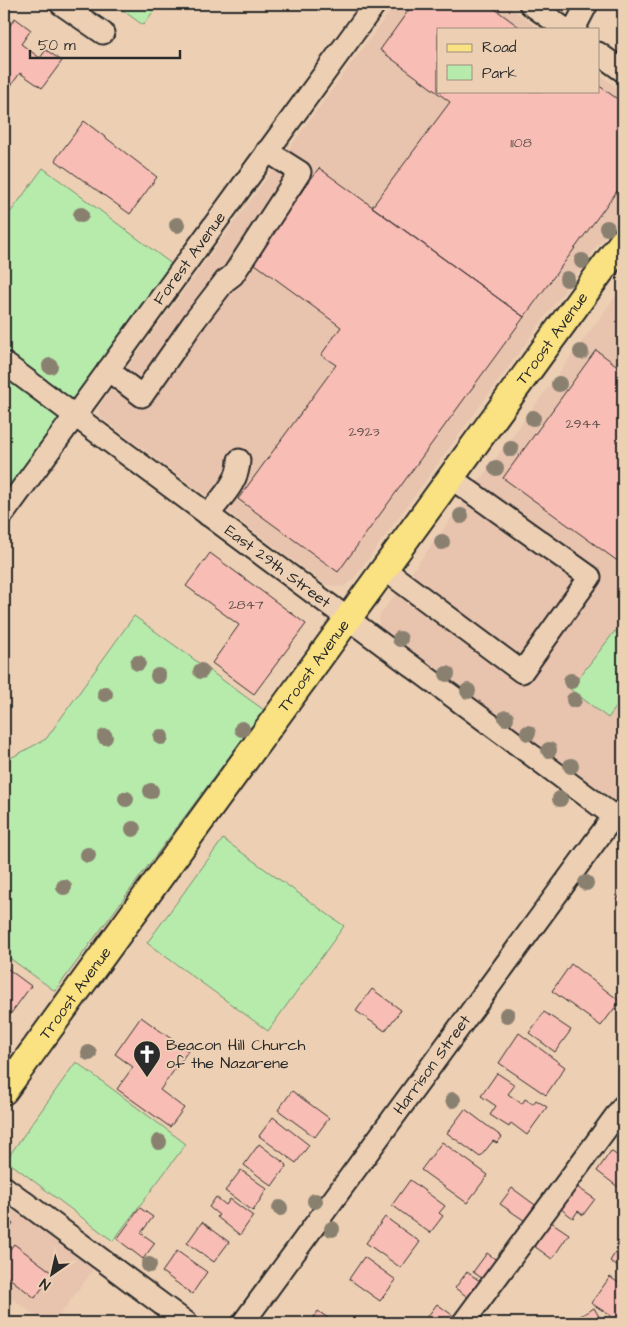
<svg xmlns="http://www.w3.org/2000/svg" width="627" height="1327" font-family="'Architects Daughter',sans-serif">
  <rect width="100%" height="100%" fill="#edd0b4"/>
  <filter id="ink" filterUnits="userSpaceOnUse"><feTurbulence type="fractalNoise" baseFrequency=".02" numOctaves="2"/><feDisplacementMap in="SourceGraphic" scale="10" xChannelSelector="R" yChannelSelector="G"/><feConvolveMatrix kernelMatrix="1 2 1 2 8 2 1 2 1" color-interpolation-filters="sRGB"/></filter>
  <g filter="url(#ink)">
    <path fill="#e8c4af" d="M 395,4 L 506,4 L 539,29 L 438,29 L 438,91 L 598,91 L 598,73 L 623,92 L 623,211 L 353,580 L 343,587 L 326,585 L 100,417 L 98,407 Z
      M 623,286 L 623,791 L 615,801 L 387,635 L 379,628 L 379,616 Z
      M 4,1202 L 94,1269 L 54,1323 L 45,1323 L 4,1293 Z"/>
    <path fill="#b7ebac" stroke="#718b6c" d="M 114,4 L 159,4 L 143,25 Z
      M 43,168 L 173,265 L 71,403 L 4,353 L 4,221 Z
      M 4,375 L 62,419 L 4,499 Z
      M 134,616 L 264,710 L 55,991 L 4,954 L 4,757 L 7,760 L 46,739 Z
      M 615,631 L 623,637 L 623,698 L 608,718 L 570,689 Z
      M 223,839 L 344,926 L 268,1031 L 147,943 Z
      M 76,1062 L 186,1144 L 113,1241 L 6,1160 Z"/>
    <path fill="#f8bdb4" stroke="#2b2b2b" d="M 413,4 L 488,4 L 522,29 L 438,29 L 438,91 L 598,91 L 598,85 L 623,103 L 623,183 L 524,317 L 372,207 L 450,102 L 380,50 Z
      M 15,18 L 31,30 L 21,44 L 40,58 L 46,50 L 62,61 L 42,88 L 20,73 L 7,91 L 4,88 L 4,34 Z
      M 84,121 L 157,177 L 130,214 L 55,160 Z
      M 319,168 L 524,317 L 338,572 L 238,499 L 336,365 L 321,355 L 341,327 L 251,261 Z
      M 596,350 L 623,370 L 623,565 L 503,478 Z
      M 210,553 L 306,624 L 254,694 L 212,663 L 239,625 L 186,586 Z
      M 623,890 L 623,905 L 617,900 Z
      M 571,964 L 620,1001 L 601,1026 L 552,991 Z
      M 4,966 L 31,986 L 4,1023 Z
      M 372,989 L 401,1010 L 385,1031 L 356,1011 Z
      M 544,1012 L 571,1030 L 555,1052 L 529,1033 Z
      M 141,1017 L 188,1051 L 160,1090 L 184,1108 L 170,1127 L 117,1089 L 133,1067 L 115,1054 Z
      M 519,1033 L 565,1067 L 546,1095 L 499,1063 Z
      M 497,1073 L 515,1085 L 508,1094 L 522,1104 L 525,1099 L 533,1104 L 536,1100 L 547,1107 L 527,1135 L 511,1123 L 509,1127 L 490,1115 L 496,1106 L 481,1096 Z
      M 292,1091 L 329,1118 L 315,1137 L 278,1110 Z
      M 465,1109 L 502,1137 L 497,1143 L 493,1141 L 480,1157 L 447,1133 Z
      M 273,1117 L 309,1145 L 296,1163 L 259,1136 Z
      M 442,1142 L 488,1175 L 467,1203 L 421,1170 Z
      M 259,1144 L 287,1165 L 272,1186 L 244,1165 Z
      M 611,1151 L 623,1160 L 623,1180 L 618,1187 L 597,1171 Z
      M 241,1170 L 267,1189 L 253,1211 L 225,1191 Z
      M 410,1180 L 445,1206 L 439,1213 L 443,1216 L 430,1233 L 392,1205 Z
      M 577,1187 L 595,1199 L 583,1215 L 578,1211 L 573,1218 L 561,1209 Z
      M 512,1188 L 542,1210 L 531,1225 L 500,1204 Z
      M 216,1197 L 226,1205 L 230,1199 L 253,1216 L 240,1235 L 217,1217 L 219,1215 L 209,1207 Z
      M 140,1208 L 153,1217 L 141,1233 L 155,1243 L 143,1259 L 117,1239 Z
      M 4,1217 L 13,1224 L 4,1237 Z
      M 385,1217 L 420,1242 L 401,1268 L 366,1243 Z
      M 202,1222 L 229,1242 L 214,1262 L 187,1243 Z
      M 551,1222 L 569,1234 L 552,1259 L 534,1246 Z
      M 14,1244 L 53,1273 L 35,1298 L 4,1274 L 4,1257 Z
      M 177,1251 L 207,1272 L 192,1294 L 162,1272 Z
      M 487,1253 L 502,1264 L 489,1283 L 473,1272 Z
      M 615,1253 L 623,1258 L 623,1271 L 610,1261 Z
      M 364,1257 L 396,1280 L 380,1301 L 349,1279 Z
      M 467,1272 L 484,1284 L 472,1300 L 455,1288 Z
      M 610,1277 L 623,1286 L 622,1323 L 591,1303 Z
      M 437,1304 L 455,1317 L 451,1323 L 430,1323 L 425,1320 Z
      M 594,1308 L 603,1323 L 568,1323 Z
      M 318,1311 L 335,1323 L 310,1323 Z"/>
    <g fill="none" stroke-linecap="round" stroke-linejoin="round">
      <g stroke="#2b2b2b" stroke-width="25">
        <g id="minor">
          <path d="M 61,4 L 103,33"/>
          <path d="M 530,4 L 565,29"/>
          <path d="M 574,29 L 587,4"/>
          <path d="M 598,53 L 623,71"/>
          <path id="s1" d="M 4,363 L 623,823"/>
          <path d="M 108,370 L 142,396 L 195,320 L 225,281 L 233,275 L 300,172 L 267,151"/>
          <path id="s2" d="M 4,513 L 375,4"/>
          <path d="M 208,515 C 221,498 239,482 239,460"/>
          <path d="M 384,569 L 522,672 L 590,577 L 451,478"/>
          <path d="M 4,1187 L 187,1323"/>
          <path id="s3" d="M 243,1323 L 614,816 L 623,811"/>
          <path d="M 463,1323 L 623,1106"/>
        </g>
      </g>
      <g stroke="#2b2b2b" stroke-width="30">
        <g id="major">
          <path id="s4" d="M 4,1091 L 623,241"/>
        </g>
      </g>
      <use href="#minor" stroke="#edd0b4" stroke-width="21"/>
      <use href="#major" stroke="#fae181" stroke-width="26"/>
    </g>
    <g fill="#8a8070">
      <circle cx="81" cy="215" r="8"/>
      <circle cx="177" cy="225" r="8"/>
      <circle cx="607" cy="228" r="8"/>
      <circle cx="582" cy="261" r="8"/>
      <circle cx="567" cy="279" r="8"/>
      <circle cx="581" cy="352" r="8"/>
      <circle cx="50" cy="366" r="8"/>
      <circle cx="559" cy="384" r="8"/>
      <circle cx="533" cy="418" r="8"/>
      <circle cx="511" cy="449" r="8"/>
      <circle cx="496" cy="468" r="8"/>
      <circle cx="461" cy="516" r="8"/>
      <circle cx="442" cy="542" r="8"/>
      <circle cx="400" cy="639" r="8"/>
      <circle cx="138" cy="663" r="8"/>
      <circle cx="201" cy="671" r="8"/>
      <circle cx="447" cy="674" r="8"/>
      <circle cx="158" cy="676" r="8"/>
      <circle cx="571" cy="681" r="8"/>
      <circle cx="468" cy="691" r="8"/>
      <circle cx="105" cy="694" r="8"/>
      <circle cx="574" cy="700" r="8"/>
      <circle cx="506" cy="718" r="8"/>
      <circle cx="242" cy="729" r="8"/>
      <circle cx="528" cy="733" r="8"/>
      <circle cx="105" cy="737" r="8"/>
      <circle cx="161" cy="737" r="8"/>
      <circle cx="549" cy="750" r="8"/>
      <circle cx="571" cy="766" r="8"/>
      <circle cx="151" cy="791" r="8"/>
      <circle cx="126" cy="799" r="8"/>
      <circle cx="560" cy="799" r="8"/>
      <circle cx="133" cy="829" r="8"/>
      <circle cx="88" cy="855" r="8"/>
      <circle cx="586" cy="883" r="8"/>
      <circle cx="64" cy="887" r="8"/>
      <circle cx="507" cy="1015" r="8"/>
      <circle cx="89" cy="1053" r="8"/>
      <circle cx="453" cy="1100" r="8"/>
      <circle cx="159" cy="1142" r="8"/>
      <circle cx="315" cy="1201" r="8"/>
      <circle cx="280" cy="1208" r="8"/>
      <circle cx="332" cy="1229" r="8"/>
      <circle cx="149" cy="1265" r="8"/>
    </g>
  </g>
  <defs>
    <g id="church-pin" transform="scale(1.4375)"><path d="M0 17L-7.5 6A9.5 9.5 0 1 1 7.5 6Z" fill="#2b2b2b" stroke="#edd0b4"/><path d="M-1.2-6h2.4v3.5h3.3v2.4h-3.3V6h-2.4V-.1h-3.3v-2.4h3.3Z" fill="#fff"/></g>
  </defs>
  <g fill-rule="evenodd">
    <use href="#church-pin" x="147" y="1054"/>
  </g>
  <g text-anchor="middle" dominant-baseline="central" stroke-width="4" stroke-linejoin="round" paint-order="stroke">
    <g font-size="14" fill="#5e504d">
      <text x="521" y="143">1108</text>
      <text x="583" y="424">2944</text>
      <text x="364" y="432">2923</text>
      <text x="246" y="605">2847</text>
    </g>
    <g font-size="16" fill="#2b2b2b" stroke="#edd0b4">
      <text stroke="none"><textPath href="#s2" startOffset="315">Forest Avenue</textPath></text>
      <text stroke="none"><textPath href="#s4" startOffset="931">Troost Avenue</textPath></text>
      <text stroke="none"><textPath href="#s1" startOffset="341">East 29th Street</textPath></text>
      <text stroke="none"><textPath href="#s4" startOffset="526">Troost Avenue</textPath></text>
      <text stroke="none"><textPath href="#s4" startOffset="121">Troost Avenue</textPath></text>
      <text stroke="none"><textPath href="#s3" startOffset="320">Harrison Street</textPath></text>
    </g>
    <g font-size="16" fill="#2b2b2b" stroke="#edd0b4" text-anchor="start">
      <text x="166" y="1045">Beacon Hill Church<tspan x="166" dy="18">of the Nazarene</tspan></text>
    </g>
  </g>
  <rect width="627" height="1327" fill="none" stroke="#edd0b4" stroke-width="20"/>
  <rect x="10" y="10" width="607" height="1307" fill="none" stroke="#2b2b2b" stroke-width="2" filter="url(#ink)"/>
  <rect x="437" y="28" width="162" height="65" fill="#edd0b4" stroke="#9f8e7d"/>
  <rect x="447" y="44" width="25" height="8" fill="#fae181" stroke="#9f8e7d"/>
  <text x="482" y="52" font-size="15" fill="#2b2b2b">Road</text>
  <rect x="447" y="65" width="25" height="15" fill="#b7ebac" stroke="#9f8e7d"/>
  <text x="482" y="78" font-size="15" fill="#2b2b2b">Park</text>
  <g transform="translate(52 1274) rotate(214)" stroke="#edd0b4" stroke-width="4" paint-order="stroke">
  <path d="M0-4L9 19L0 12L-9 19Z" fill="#2b2b2b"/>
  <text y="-8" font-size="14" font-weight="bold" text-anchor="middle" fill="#2b2b2b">N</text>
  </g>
  <path d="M30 50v8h150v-8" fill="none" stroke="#2b2b2b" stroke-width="2.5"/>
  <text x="38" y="50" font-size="15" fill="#2b2b2b" stroke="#edd0b4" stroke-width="4" paint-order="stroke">50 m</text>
</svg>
